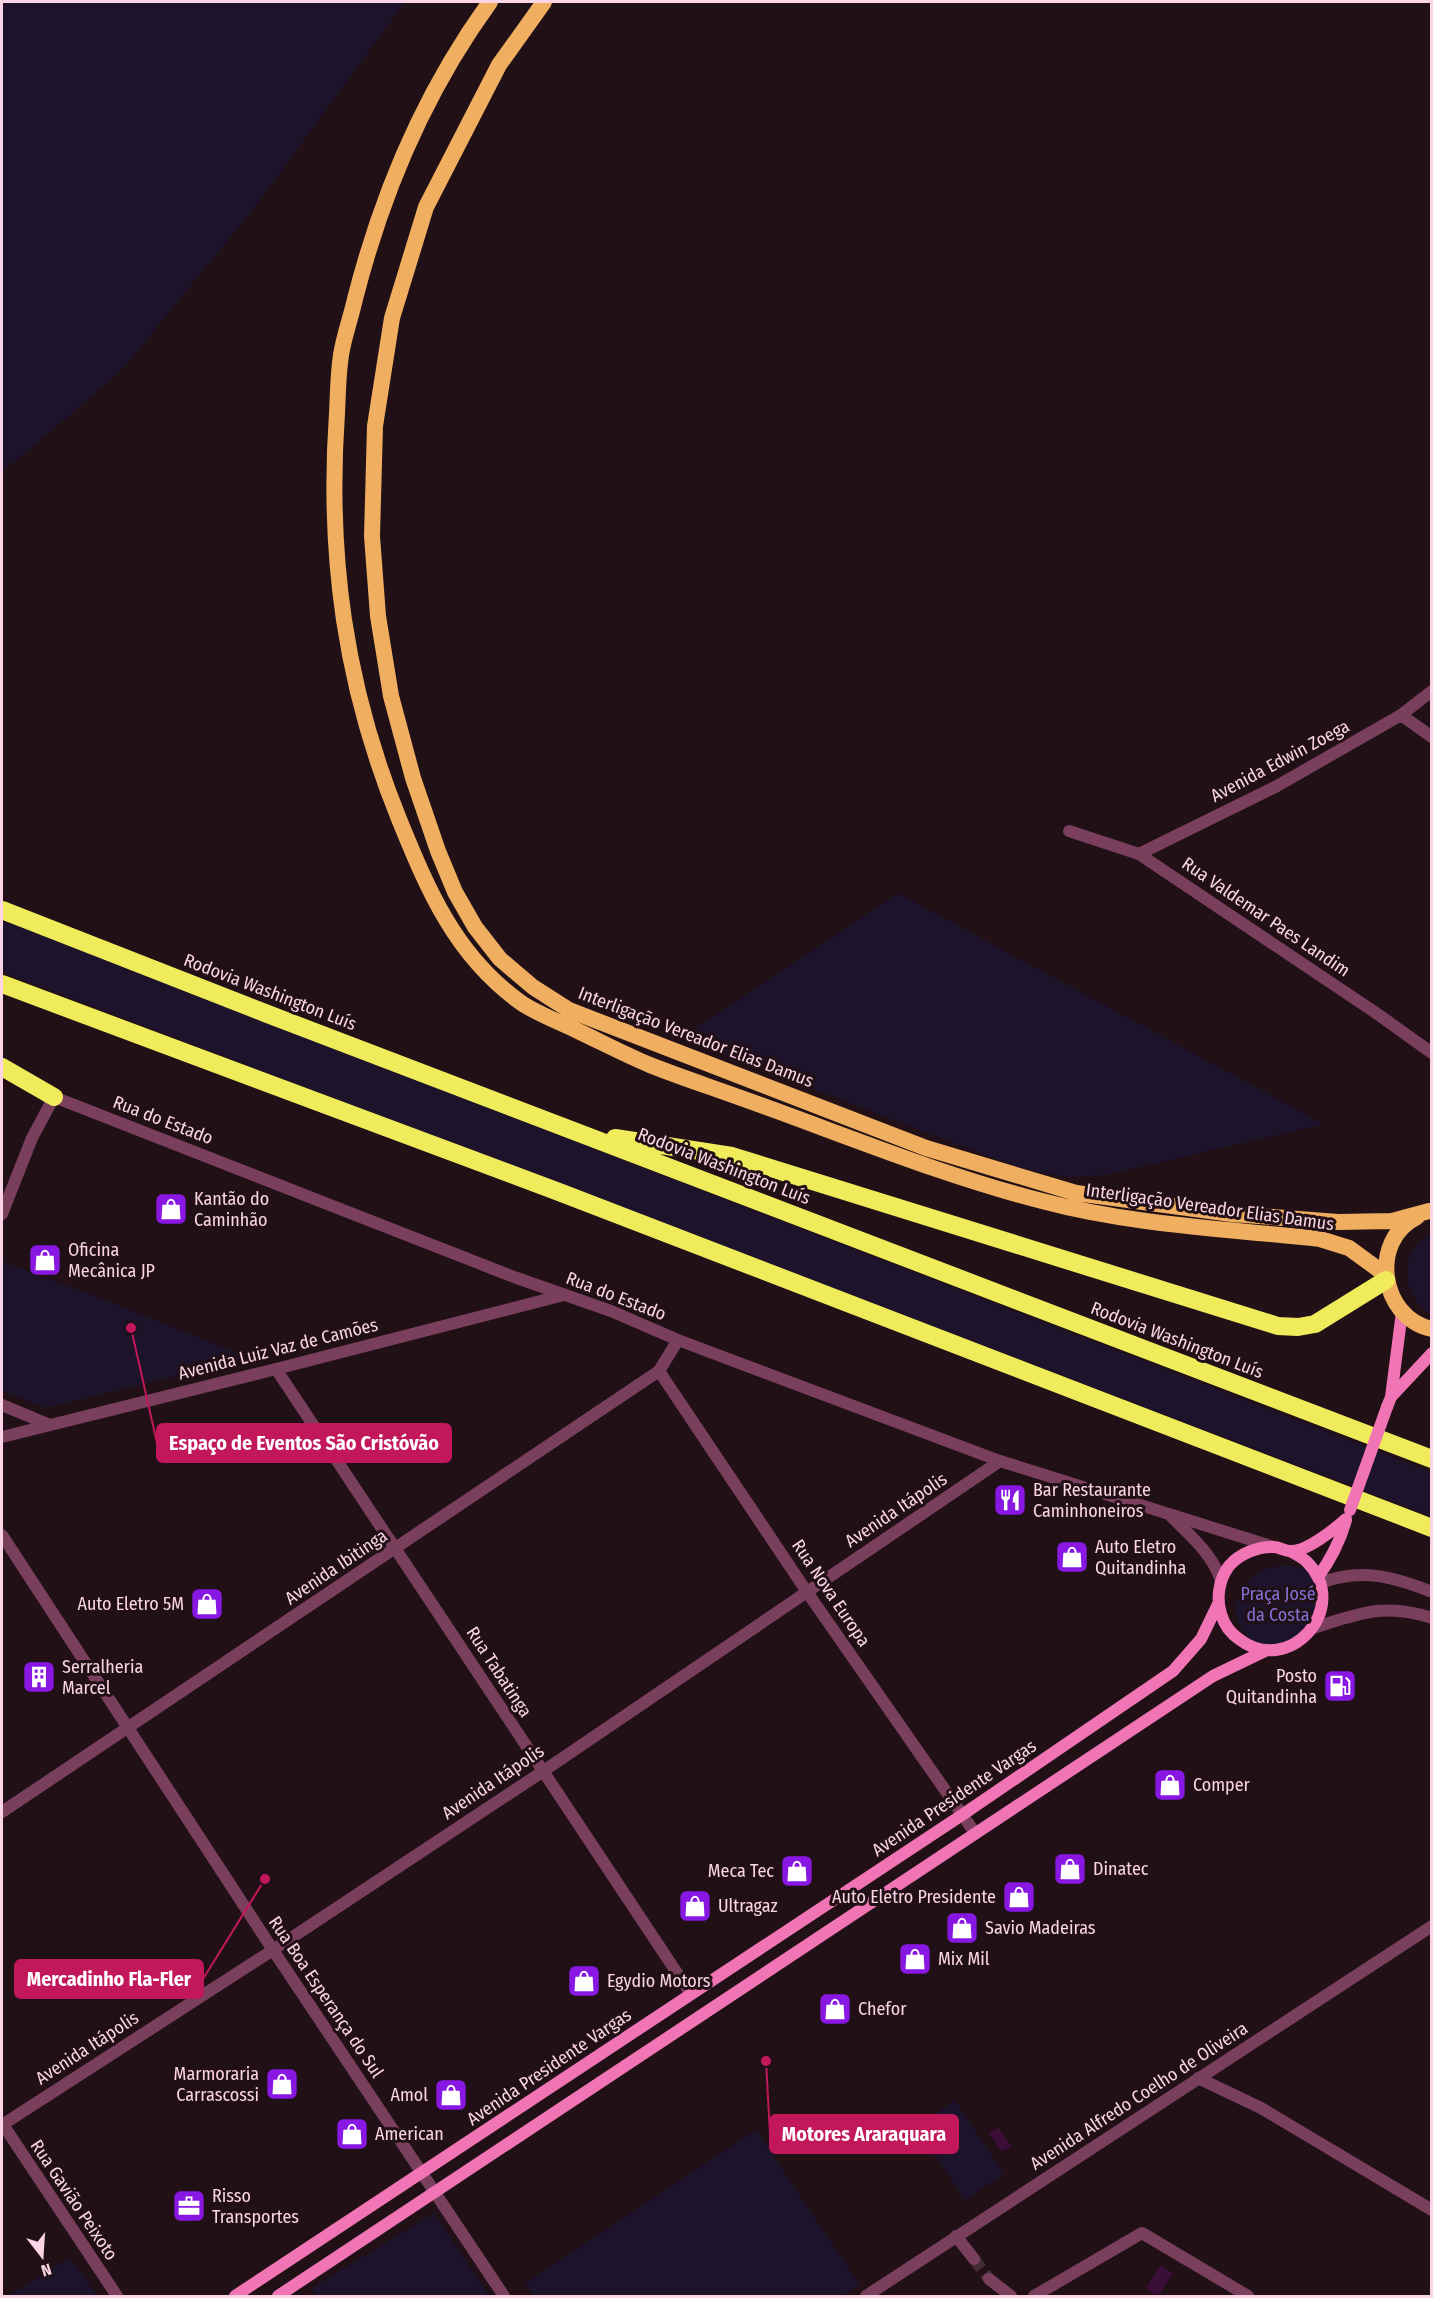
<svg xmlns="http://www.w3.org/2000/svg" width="1433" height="2298" font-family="'Fira Sans Condensed',sans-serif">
  <rect width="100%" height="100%" fill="#211016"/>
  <path fill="#1d132a" d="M 2,2 L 405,2 L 255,207 L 122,370 L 21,457 L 2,471 Z
    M 898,893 L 1324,1124 L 1106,1175 L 1067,1177 L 1027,1170 L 990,1157 L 681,1038 Z
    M 2,920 L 1431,1472 L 1431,1516 L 2,972 Z
    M 1431,1234 L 1431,1315 C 1401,1296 1397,1251 1431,1234 Z
    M 2,1262 L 85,1292 L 250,1358 L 46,1408 L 2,1391 Z
    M 1286,1565 C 1316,1569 1316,1583 1318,1610 C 1312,1618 1306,1630 1298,1636 C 1293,1641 1283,1644 1276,1645 C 1236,1649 1223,1602 1251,1578 C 1261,1569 1273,1567 1286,1565 Z
    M 955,2100 L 1004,2174 L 965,2200 L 916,2127 Z
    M 756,2130 L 860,2285 L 842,2296 L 534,2296 L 525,2283 Z
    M 434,2213 L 489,2296 L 317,2296 L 312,2288 Z
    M 70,2257 L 97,2296 L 8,2296 Z"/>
  <path fill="#3b0e37" d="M 998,2127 L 1011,2146 L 1002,2152 L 989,2133 Z
    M 1160,2265 L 1173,2273 L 1158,2296 L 1146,2289 Z"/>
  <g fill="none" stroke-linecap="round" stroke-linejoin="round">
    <path stroke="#422d35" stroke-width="12" stroke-dasharray="12 6" stroke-linecap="butt" d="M 974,2259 L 989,2279"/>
    <path stroke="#7b3f5e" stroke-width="12" d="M 1401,715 L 1432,737
      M 1069,831 L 1139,854 L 1379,1015 L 1432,1053
      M 1139,854 L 1277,786 L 1401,715 L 1432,691
      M 2,1214 L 32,1138 L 54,1097
      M 276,1369 C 416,1577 552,1786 691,1994
      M 659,1371 L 807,1592 L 975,1833
      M 2,1535 L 273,1950 L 504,2296
      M 1320,1583 C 1361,1568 1392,1576 1432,1592
      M 1313,1628 C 1358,1614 1384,1602 1432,1618
      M 2,1812 L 659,1371 L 678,1340
      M 1198,2078 L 1261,2108 L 1432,2210
      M 2,2123 L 117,2296
      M 2,2125 L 273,1950 L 542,1772 L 1000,1461
      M 956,2236 L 974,2259
      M 989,2279 L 1011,2296
      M 866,2296 L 1432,1926
      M 1034,2296 L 1142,2233 L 1248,2296"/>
    <path stroke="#7b3f5e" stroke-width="12" d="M 54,1097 L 514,1277 L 611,1311 L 678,1340 L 1000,1461 L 1274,1547
      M 2,1405 L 50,1425
      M 2,1437 L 276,1369 L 564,1295
      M 1171,1516 C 1190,1536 1213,1554 1221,1581"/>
    <path stroke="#f175b5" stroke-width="12" d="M 1391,1397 L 1432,1353
      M 1387,1407 L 1391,1397 L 1402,1312
      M 1292,1552 C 1297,1555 1303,1558 1307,1562 C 1352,1607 1289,1678 1239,1639 C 1230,1633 1224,1624 1221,1614 C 1216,1598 1219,1579 1229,1566 C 1239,1554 1258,1546 1274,1547 C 1280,1547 1286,1552 1292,1551 C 1307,1551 1335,1529 1346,1519
      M 1318,1577 C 1331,1559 1340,1542 1346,1520
      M 235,2296 L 962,1815 L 1173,1671 L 1201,1639 L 1218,1604
      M 278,2296 L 1213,1676 L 1267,1650"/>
    <path stroke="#f0ae60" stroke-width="16" d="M 490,2 C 426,90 382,193 355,299 C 351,317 344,336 341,355 C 338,374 338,394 337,413 C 327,556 345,686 399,819 C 428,890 455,955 520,1002 C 537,1014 560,1022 580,1032 C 603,1043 626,1055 650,1065 C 680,1077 711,1087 741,1098 C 840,1133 940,1175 1042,1201 C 1132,1225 1227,1229 1320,1239 L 1349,1248 L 1386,1275
      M 544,2 L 499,65 L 426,207 L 392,318 L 375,426 L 372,536 L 378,616 L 391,696 L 413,778 L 438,851 L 455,892 L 475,927 L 500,959 L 533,987 L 569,1010 L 926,1148 L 1076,1193 L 1232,1214 L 1338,1222 L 1392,1221 L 1429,1211
      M 1417,1217 C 1369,1240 1380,1318 1432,1329"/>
    <path stroke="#efeb5b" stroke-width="18" d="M 2,910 L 265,1013 L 1432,1459
      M 2,984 L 559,1192 L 1432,1528
      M 2,1067 L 54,1097
      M 615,1138 L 732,1156 L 1278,1326 L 1298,1327 L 1315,1324 L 1386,1280"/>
    <path stroke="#f175b5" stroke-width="12" d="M 1350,1510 L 1387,1407"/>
  </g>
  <defs>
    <g id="shop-square" transform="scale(1.725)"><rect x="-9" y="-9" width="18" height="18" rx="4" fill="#8917e4" stroke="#211016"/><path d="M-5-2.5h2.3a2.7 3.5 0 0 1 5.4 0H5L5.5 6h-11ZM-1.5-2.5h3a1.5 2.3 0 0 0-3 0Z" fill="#fff"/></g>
    <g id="restaurant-square" transform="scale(1.725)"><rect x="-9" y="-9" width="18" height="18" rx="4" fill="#8917e4" stroke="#211016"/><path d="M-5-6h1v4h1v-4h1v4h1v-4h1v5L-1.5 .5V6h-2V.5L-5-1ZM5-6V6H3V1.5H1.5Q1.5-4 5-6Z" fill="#fff"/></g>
    <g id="building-square" transform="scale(1.725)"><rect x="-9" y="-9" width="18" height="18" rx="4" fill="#8917e4" stroke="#211016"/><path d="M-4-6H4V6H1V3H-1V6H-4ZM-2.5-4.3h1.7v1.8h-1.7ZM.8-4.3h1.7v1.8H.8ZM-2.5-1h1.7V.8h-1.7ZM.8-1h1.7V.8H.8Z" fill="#fff"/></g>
    <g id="fuel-square" transform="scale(1.725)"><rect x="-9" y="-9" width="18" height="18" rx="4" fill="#8917e4" stroke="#211016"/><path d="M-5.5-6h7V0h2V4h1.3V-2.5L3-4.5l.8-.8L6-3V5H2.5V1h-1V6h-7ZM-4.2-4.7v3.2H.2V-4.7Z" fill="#fff"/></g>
    <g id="office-square" transform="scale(1.725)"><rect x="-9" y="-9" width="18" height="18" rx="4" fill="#8917e4" stroke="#211016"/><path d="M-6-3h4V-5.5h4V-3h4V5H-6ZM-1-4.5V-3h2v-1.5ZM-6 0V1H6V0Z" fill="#fff"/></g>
  </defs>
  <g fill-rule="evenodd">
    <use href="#shop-square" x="171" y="1209"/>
    <use href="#shop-square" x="45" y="1260"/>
    <use href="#restaurant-square" x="1010" y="1500"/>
    <use href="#shop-square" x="1072" y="1557"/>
    <use href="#shop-square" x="207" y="1604"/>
    <use href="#building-square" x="39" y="1677"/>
    <use href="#fuel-square" x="1340" y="1686"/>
    <use href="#shop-square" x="1170" y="1785"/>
    <use href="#shop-square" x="1070" y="1869"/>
    <use href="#shop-square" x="797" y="1871"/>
    <use href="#shop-square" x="1019" y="1897"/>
    <use href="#shop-square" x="695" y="1906"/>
    <use href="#shop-square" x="962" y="1928"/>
    <use href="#shop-square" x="915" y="1959"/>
    <use href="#shop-square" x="584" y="1981"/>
    <use href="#shop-square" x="835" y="2009"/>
    <use href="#shop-square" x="282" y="2084"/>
    <use href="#shop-square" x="451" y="2095"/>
    <use href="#shop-square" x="352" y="2134"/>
    <use href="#office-square" x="189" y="2206"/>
  </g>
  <g text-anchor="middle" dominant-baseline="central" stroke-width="6" stroke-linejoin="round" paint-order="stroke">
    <g font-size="18" fill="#fbd4e5" stroke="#211016">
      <text transform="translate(1280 761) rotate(-28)">Avenida Edwin Zoega</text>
      <text transform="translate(1266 917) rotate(34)">Rua Valdemar Paes Landim</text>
      <text transform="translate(270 992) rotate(21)">Rodovia Washington Luís</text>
      <text transform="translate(696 1037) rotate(21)">Interligação Vereador Elias Damus</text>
      <text transform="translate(163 1120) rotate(21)">Rua do Estado</text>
      <text transform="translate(724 1166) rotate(21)">Rodovia Washington Luís</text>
      <text transform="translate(1210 1207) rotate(8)">Interligação Vereador Elias Damus</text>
      <text transform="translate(616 1296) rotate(21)">Rua do Estado</text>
      <text transform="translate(1177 1340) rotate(21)">Rodovia Washington Luís</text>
      <text transform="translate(278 1349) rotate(-14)">Avenida Luiz Vaz de Camões</text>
      <text transform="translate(896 1510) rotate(-34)">Avenida Itápolis</text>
      <text transform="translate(336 1567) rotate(-34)">Avenida Ibitinga</text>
      <text transform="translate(831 1593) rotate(56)">Rua Nova Europa</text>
      <text transform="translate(499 1672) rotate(57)">Rua Tabatinga</text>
      <text transform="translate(493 1782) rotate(-34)">Avenida Itápolis</text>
      <text transform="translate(954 1798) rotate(-34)">Avenida Presidente Vargas</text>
      <text transform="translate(326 1997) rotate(56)">Rua Boa Esperança do Sul</text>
      <text transform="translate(87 2048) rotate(-33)">Avenida Itápolis</text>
      <text transform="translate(549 2067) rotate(-34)">Avenida Presidente Vargas</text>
      <text transform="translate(1139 2096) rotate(-33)">Avenida Alfredo Coelho de Oliveira</text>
      <text transform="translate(74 2200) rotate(56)">Rua Gavião Peixoto</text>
    </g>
    <g font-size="18" fill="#fbd4e5" stroke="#211016" text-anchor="start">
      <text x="194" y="1199">Kantão do<tspan x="194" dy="21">Caminhão</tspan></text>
      <text x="68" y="1250">Oficina<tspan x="68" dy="21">Mecânica JP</tspan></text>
      <text x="1033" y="1490">Bar Restaurante<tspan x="1033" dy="21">Caminhoneiros</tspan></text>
      <text x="1095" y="1547">Auto Eletro<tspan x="1095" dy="21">Quitandinha</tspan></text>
      <text x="184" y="1604" text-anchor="end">Auto Eletro 5M</text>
      <text x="62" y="1667">Serralheria<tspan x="62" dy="21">Marcel</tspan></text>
      <text x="1317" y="1676" text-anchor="end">Posto<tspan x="1317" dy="21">Quitandinha</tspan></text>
      <text x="1193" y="1785">Comper</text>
      <text x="1093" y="1869">Dinatec</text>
      <text x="774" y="1871" text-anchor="end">Meca Tec</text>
      <text x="996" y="1897" text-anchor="end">Auto Eletro Presidente</text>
      <text x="718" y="1906">Ultragaz</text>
      <text x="985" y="1928">Savio Madeiras</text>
      <text x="938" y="1959">Mix Mil</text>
      <text x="607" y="1981">Egydio Motors</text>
      <text x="858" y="2009">Chefor</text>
      <text x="259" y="2074" text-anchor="end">Marmoraria<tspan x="259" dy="21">Carrascossi</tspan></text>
      <text x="428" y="2095" text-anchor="end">Amol</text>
      <text x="375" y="2134">American</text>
      <text x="212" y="2196">Risso<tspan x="212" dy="21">Transportes</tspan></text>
    </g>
    <g font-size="18" fill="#8470d5" stroke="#211016">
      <text x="1278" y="1594">Praça José<tspan x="1278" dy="21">da Costa</tspan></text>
    </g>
  </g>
  <path fill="none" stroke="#c2185b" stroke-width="2" d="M131 1328L157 1443M265 1879L203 1979M766 2061L770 2134"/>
  <g fill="#c2185b" stroke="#211016" stroke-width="2">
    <circle cx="131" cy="1328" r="6"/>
    <circle cx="265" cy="1879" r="6"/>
    <circle cx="766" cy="2061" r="6"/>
  </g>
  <g fill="#c2185b" stroke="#c2185b" stroke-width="2">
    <rect x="157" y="1424" width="294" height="38" rx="6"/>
    <rect x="15" y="1960" width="188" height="38" rx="6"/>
    <rect x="770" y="2115" width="188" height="38" rx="6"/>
  </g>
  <g font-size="20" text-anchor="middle" font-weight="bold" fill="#fff">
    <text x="304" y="1450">Espaço de Eventos São Cristóvão</text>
    <text x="109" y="1986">Mercadinho Fla-Fler</text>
    <text x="864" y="2141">Motores Araraquara</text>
  </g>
  <rect width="1433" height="2298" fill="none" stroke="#fbd4e5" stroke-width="6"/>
  <g transform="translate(42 2256) rotate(163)" stroke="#211016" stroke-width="4.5" paint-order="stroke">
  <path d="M0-4.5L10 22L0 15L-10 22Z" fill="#fbd4e5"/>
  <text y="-9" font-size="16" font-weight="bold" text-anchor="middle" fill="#fbd4e5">N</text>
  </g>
</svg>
